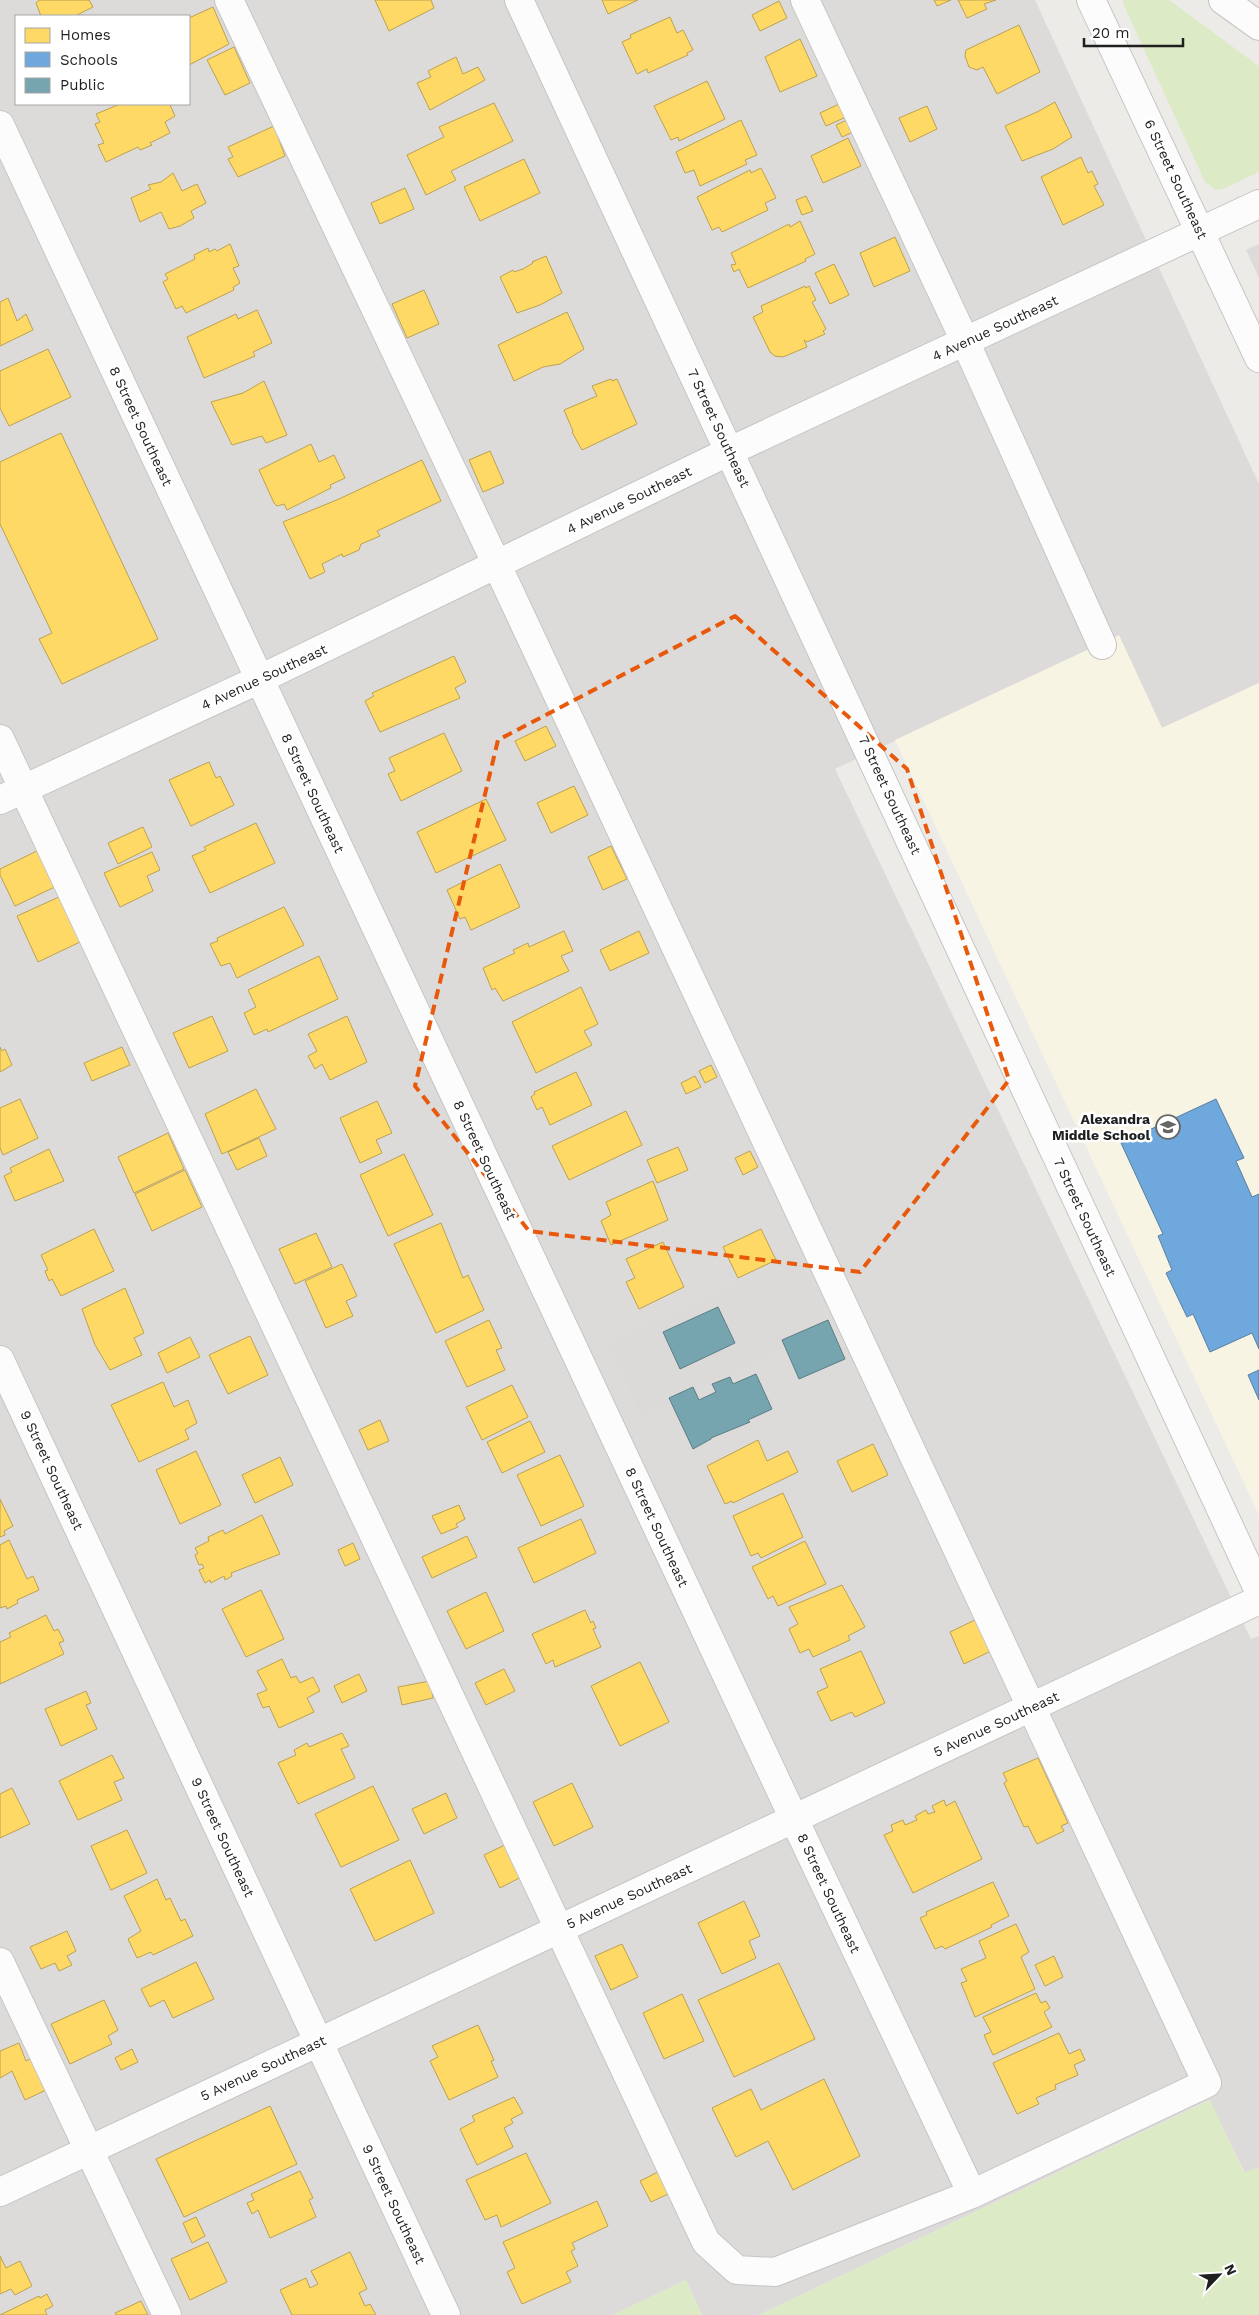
<svg xmlns="http://www.w3.org/2000/svg" width="1259" height="2315" font-family="'Work Sans',sans-serif">
  <rect width="100%" height="100%" fill="#edebe8"/>
  <path fill="#dcdbd9" fill-rule="evenodd" d="M 0,0 L 1035,0 L 1259,484 L 1259,683 L 1162,728 L 1119,636 L 835,769 L 1251,1639 L 1259,1636 L 1259,2167 L 1245,2173 L 1209,2100 L 759,2315 L 702,2315 L 686,2280 L 613,2315 L 0,2315 ZM 16,16 L 189,16 L 189,104 L 16,104 Z
    M 1259,244 L 1259,278 L 1246,250 Z"/>
  <path fill="#f7f4e3" d="M 1119,635 L 1162,728 L 1259,683 L 1259,1515 L 895,740 Z"/>
  <path fill="#dbdad9" d="M 798,1255 L 831,1325 L 641,1414 L 609,1345 Z"/>
  <path fill="#dcebc6" d="M 1123,0 L 1169,0 L 1259,66 L 1259,172 L 1223,189 L 1216,190 L 1205,182 L 1124,6 Z
    M 1210,2100 L 1244,2173 L 1259,2167 L 1259,2315 L 759,2315 Z
    M 686,2280 L 702,2315 L 613,2315 Z"/>
  <path fill="#ffd966" stroke="#bca151" d="M 39,0 L 89,0 L 93,7 L 75,16 L 41,16 L 36,3 Z
    M 375,0 L 431,0 L 434,8 L 389,31 Z
    M 602,0 L 638,0 L 608,14 Z
    M 934,0 L 951,0 L 937,6 Z
    M 958,0 L 996,0 L 984,4 L 987,9 L 967,18 Z
    M 779,1 L 787,18 L 760,31 L 752,15 Z
    M 213,7 L 229,44 L 189,65 L 189,18 Z
    M 670,17 L 677,33 L 683,30 L 693,50 L 687,53 L 688,55 L 648,73 L 647,69 L 637,74 L 622,42 L 631,38 L 630,35 Z
    M 1019,25 L 1040,72 L 997,94 L 983,67 L 977,70 L 969,67 L 965,56 L 966,50 Z
    M 800,39 L 817,76 L 780,92 L 765,57 Z
    M 234,47 L 250,83 L 225,95 L 207,60 Z
    M 456,57 L 463,74 L 478,67 L 485,80 L 430,110 L 417,83 L 431,77 L 428,71 Z
    M 707,81 L 725,119 L 679,141 L 678,137 L 671,140 L 654,106 Z
    M 1055,102 L 1072,137 L 1053,149 L 1022,161 L 1005,126 L 1037,112 Z
    M 494,103 L 513,141 L 451,171 L 456,180 L 426,195 L 407,155 L 444,137 L 439,127 Z
    M 120,104 L 173,104 L 170,105 L 175,116 L 165,122 L 170,133 L 150,143 L 152,145 L 140,150 L 138,147 L 106,162 L 98,145 L 104,143 L 95,124 L 100,122 L 96,114 Z
    M 839,104 L 846,117 L 826,126 L 820,113 Z
    M 927,106 L 937,129 L 910,142 L 899,118 Z
    M 741,120 L 757,155 L 745,160 L 747,164 L 700,186 L 694,170 L 685,173 L 676,152 Z
    M 847,120 L 853,132 L 842,137 L 836,125 Z
    M 274,126 L 285,156 L 238,177 L 228,159 L 233,157 L 228,147 Z
    M 848,138 L 861,166 L 823,183 L 811,156 Z
    M 1081,157 L 1088,173 L 1092,171 L 1098,184 L 1094,186 L 1104,205 L 1063,225 L 1041,177 Z
    M 524,159 L 540,193 L 480,221 L 464,187 Z
    M 761,168 L 776,198 L 765,203 L 768,210 L 722,232 L 719,227 L 712,230 L 697,197 L 750,170 L 751,173 Z
    M 173,173 L 182,191 L 197,184 L 206,203 L 191,211 L 194,218 L 180,226 L 169,229 L 161,212 L 140,222 L 131,198 L 151,189 L 148,185 L 161,182 Z
    M 405,188 L 414,209 L 380,224 L 371,203 Z
    M 806,196 L 813,211 L 802,215 L 796,200 Z
    M 800,221 L 815,254 L 805,259 L 806,261 L 748,288 L 739,269 L 734,272 L 731,265 L 736,264 L 731,253 L 789,224 L 790,227 Z
    M 895,237 L 910,271 L 874,287 L 860,253 Z
    M 230,244 L 239,266 L 233,268 L 240,283 L 233,287 L 234,290 L 186,313 L 182,306 L 176,309 L 163,282 L 168,279 L 165,274 L 195,259 L 194,255 L 208,248 L 209,252 L 215,249 L 217,251 Z
    M 546,256 L 562,293 L 540,305 L 517,313 L 500,277 L 513,270 L 514,272 L 523,269 L 533,263 L 532,262 Z
    M 834,264 L 849,295 L 830,304 L 815,273 Z
    M 805,286 L 806,288 L 809,286 L 816,300 L 812,302 L 826,329 L 823,331 L 825,334 L 807,342 L 804,340 L 807,347 L 783,357 L 775,356 L 770,352 L 753,317 L 763,312 L 761,306 Z
    M 424,290 L 439,324 L 407,338 L 392,304 Z
    M 8,298 L 17,321 L 26,314 L 33,330 L 0,346 L 0,302 Z
    M 257,310 L 272,343 L 253,352 L 255,356 L 204,378 L 187,337 L 236,314 L 238,319 Z
    M 567,312 L 584,349 L 560,364 L 543,367 L 514,381 L 498,345 Z
    M 48,349 L 71,397 L 9,426 L 0,408 L 0,371 Z
    M 611,379 L 612,381 L 617,379 L 637,424 L 582,450 L 572,432 L 573,431 L 564,410 L 597,396 L 592,386 Z
    M 264,381 L 287,435 L 266,443 L 262,436 L 232,445 L 211,402 L 243,393 Z
    M 61,433 L 158,639 L 62,684 L 39,639 L 52,633 L 0,524 L 0,462 Z
    M 311,444 L 319,462 L 334,455 L 345,478 L 330,485 L 331,488 L 287,510 L 284,504 L 277,506 L 274,503 L 259,470 Z
    M 490,451 L 504,483 L 483,492 L 469,460 Z
    M 422,460 L 441,501 L 377,531 L 380,536 L 361,544 L 359,550 L 343,557 L 342,554 L 322,564 L 325,572 L 310,579 L 283,522 L 339,499 Z
    M 454,656 L 466,682 L 455,688 L 460,698 L 380,732 L 365,701 L 374,696 L 372,693 Z
    M 546,726 L 556,746 L 525,761 L 515,741 Z
    M 444,733 L 462,771 L 401,801 L 388,774 L 395,771 L 389,758 Z
    M 209,762 L 216,778 L 220,776 L 234,805 L 191,826 L 169,780 Z
    M 574,786 L 588,815 L 551,833 L 537,803 Z
    M 486,799 L 506,840 L 436,873 L 417,832 Z
    M 256,823 L 275,863 L 210,893 L 192,856 L 206,850 L 204,847 Z
    M 143,827 L 152,847 L 118,864 L 108,843 Z
    M 611,846 L 627,879 L 603,890 L 588,857 Z
    M 43,848 L 61,884 L 15,906 L 0,875 L 0,869 Z
    M 152,852 L 160,870 L 147,876 L 153,891 L 120,907 L 104,873 Z
    M 500,864 L 520,907 L 471,930 L 465,917 L 460,919 L 447,890 Z
    M 59,897 L 80,942 L 38,962 L 17,916 Z
    M 284,907 L 304,945 L 237,978 L 230,963 L 221,966 L 210,944 L 218,941 L 217,938 Z
    M 564,931 L 573,951 L 561,956 L 569,971 L 503,1001 L 495,988 L 492,990 L 483,968 L 515,953 L 513,950 L 528,943 L 529,947 Z
    M 639,931 L 649,953 L 610,971 L 600,950 Z
    M 319,956 L 338,999 L 268,1032 L 267,1029 L 254,1035 L 244,1013 L 256,1007 L 248,990 Z
    M 581,987 L 598,1024 L 584,1031 L 592,1045 L 536,1073 L 512,1022 Z
    M 212,1016 L 228,1051 L 189,1068 L 173,1033 Z
    M 347,1016 L 367,1062 L 330,1080 L 322,1064 L 315,1069 L 308,1056 L 317,1051 L 308,1034 Z
    M 0,1047 L 2,1051 L 5,1049 L 12,1065 L 0,1072 Z
    M 122,1047 L 130,1065 L 92,1081 L 84,1063 Z
    M 711,1065 L 717,1077 L 705,1083 L 699,1071 Z
    M 576,1072 L 592,1105 L 550,1125 L 542,1107 L 537,1110 L 531,1097 L 535,1094 L 534,1092 Z
    M 695,1076 L 701,1087 L 686,1094 L 681,1083 Z
    M 256,1089 L 276,1129 L 222,1154 L 205,1114 Z
    M 20,1099 L 38,1138 L 3,1155 L 0,1148 L 0,1108 Z
    M 377,1101 L 392,1133 L 376,1140 L 382,1153 L 360,1163 L 340,1118 Z
    M 626,1111 L 642,1145 L 569,1180 L 552,1146 Z
    M 168,1133 L 184,1169 L 134,1193 L 118,1157 Z
    M 259,1138 L 267,1156 L 237,1170 L 228,1152 Z
    M 678,1147 L 688,1170 L 657,1183 L 647,1160 Z
    M 49,1149 L 64,1181 L 15,1201 L 4,1176 L 12,1172 L 10,1168 Z
    M 750,1151 L 758,1167 L 743,1175 L 735,1158 Z
    M 404,1154 L 433,1215 L 388,1236 L 360,1175 Z
    M 185,1170 L 202,1207 L 152,1231 L 135,1194 Z
    M 653,1181 L 668,1220 L 611,1245 L 601,1221 L 611,1215 L 606,1202 Z
    M 441,1223 L 463,1278 L 468,1275 L 484,1310 L 436,1333 L 394,1244 Z
    M 94,1229 L 114,1271 L 61,1296 L 52,1279 L 49,1281 L 45,1271 L 48,1270 L 41,1255 Z
    M 761,1229 L 776,1260 L 738,1278 L 723,1247 Z
    M 316,1233 L 332,1267 L 295,1284 L 279,1249 Z
    M 663,1242 L 684,1287 L 639,1309 L 626,1282 L 635,1278 L 626,1259 Z
    M 342,1264 L 357,1296 L 346,1301 L 353,1316 L 326,1328 L 305,1281 Z
    M 125,1288 L 144,1333 L 134,1338 L 142,1355 L 110,1370 L 95,1345 L 82,1309 Z
    M 489,1320 L 502,1348 L 496,1350 L 505,1370 L 467,1387 L 445,1341 Z
    M 250,1336 L 268,1375 L 228,1394 L 209,1355 Z
    M 190,1337 L 200,1357 L 167,1373 L 158,1353 Z
    M 163,1382 L 174,1407 L 188,1400 L 197,1423 L 185,1430 L 189,1439 L 139,1462 L 111,1405 Z
    M 512,1385 L 528,1417 L 482,1440 L 466,1407 Z
    M 380,1420 L 389,1441 L 368,1450 L 359,1430 Z
    M 530,1421 L 545,1452 L 502,1473 L 487,1442 Z
    M 758,1440 L 767,1461 L 788,1451 L 798,1472 L 733,1503 L 732,1501 L 725,1504 L 707,1466 Z
    M 873,1444 L 888,1475 L 852,1492 L 837,1461 Z
    M 196,1451 L 221,1505 L 180,1524 L 156,1470 Z
    M 560,1455 L 584,1506 L 541,1526 L 517,1475 Z
    M 280,1457 L 293,1485 L 255,1503 L 242,1475 Z
    M 783,1493 L 803,1537 L 761,1558 L 758,1553 L 751,1556 L 733,1516 Z
    M 0,1499 L 13,1526 L 4,1531 L 5,1535 L 0,1537 Z
    M 459,1505 L 465,1519 L 456,1524 L 458,1527 L 441,1534 L 432,1516 Z
    M 262,1515 L 280,1554 L 231,1573 L 232,1576 L 225,1580 L 224,1576 L 211,1583 L 210,1580 L 205,1583 L 199,1570 L 204,1568 L 202,1564 L 199,1565 L 195,1555 L 198,1553 L 195,1548 L 209,1541 L 208,1537 L 223,1530 L 225,1534 Z
    M 581,1519 L 596,1553 L 534,1583 L 518,1548 Z
    M 467,1536 L 477,1557 L 432,1578 L 422,1557 Z
    M 9,1540 L 27,1579 L 33,1576 L 39,1590 L 17,1600 L 18,1603 L 7,1609 L 6,1606 L 0,1608 L 0,1545 Z
    M 805,1541 L 826,1584 L 778,1606 L 773,1596 L 768,1599 L 752,1567 Z
    M 353,1543 L 360,1559 L 345,1566 L 338,1550 Z
    M 842,1585 L 865,1627 L 848,1636 L 850,1640 L 813,1657 L 809,1649 L 800,1653 L 789,1629 L 798,1624 L 789,1607 Z
    M 261,1590 L 284,1639 L 246,1657 L 222,1609 Z
    M 486,1592 L 504,1631 L 466,1649 L 447,1611 Z
    M 585,1610 L 591,1623 L 593,1621 L 596,1628 L 593,1629 L 601,1647 L 555,1667 L 553,1660 L 546,1664 L 532,1634 Z
    M 46,1615 L 54,1631 L 58,1629 L 64,1641 L 59,1643 L 64,1654 L 0,1684 L 0,1642 L 11,1637 L 9,1633 Z
    M 977,1619 L 991,1651 L 964,1664 L 950,1632 Z
    M 861,1651 L 885,1703 L 855,1717 L 852,1712 L 831,1721 L 817,1692 L 828,1687 L 820,1669 Z
    M 282,1659 L 291,1678 L 296,1676 L 300,1683 L 313,1677 L 320,1691 L 307,1698 L 314,1712 L 279,1728 L 269,1706 L 263,1708 L 257,1694 L 267,1690 L 257,1671 Z
    M 640,1662 L 669,1722 L 620,1746 L 591,1686 Z
    M 504,1669 L 515,1691 L 486,1705 L 475,1683 Z
    M 359,1674 L 367,1691 L 342,1703 L 334,1686 Z
    M 430,1681 L 433,1698 L 402,1705 L 398,1687 Z
    M 86,1691 L 91,1703 L 86,1705 L 97,1729 L 61,1746 L 45,1709 Z
    M 342,1733 L 349,1746 L 341,1749 L 355,1778 L 298,1804 L 278,1763 L 296,1755 L 294,1750 L 307,1743 L 309,1747 Z
    M 112,1755 L 124,1778 L 114,1782 L 122,1800 L 78,1820 L 59,1781 Z
    M 1038,1758 L 1068,1823 L 1061,1826 L 1064,1831 L 1037,1844 L 1028,1826 L 1024,1827 L 1004,1783 L 1007,1781 L 1003,1773 Z
    M 572,1783 L 593,1827 L 554,1846 L 533,1802 Z
    M 373,1786 L 399,1840 L 341,1867 L 315,1814 Z
    M 12,1788 L 30,1824 L 0,1838 L 0,1794 Z
    M 446,1793 L 457,1818 L 424,1834 L 412,1809 Z
    M 944,1800 L 946,1806 L 955,1801 L 982,1859 L 913,1893 L 884,1835 L 893,1831 L 891,1825 L 903,1820 L 905,1825 L 917,1820 L 915,1816 L 926,1810 L 928,1814 L 935,1812 L 932,1806 Z
    M 127,1830 L 147,1873 L 111,1890 L 91,1846 Z
    M 509,1843 L 525,1875 L 500,1888 L 484,1855 Z
    M 410,1860 L 434,1913 L 375,1941 L 350,1889 Z
    M 157,1879 L 166,1900 L 170,1898 L 181,1921 L 185,1919 L 193,1936 L 153,1955 L 151,1952 L 137,1958 L 128,1939 L 141,1931 L 124,1896 Z
    M 993,1882 L 1009,1916 L 991,1925 L 992,1927 L 945,1949 L 942,1946 L 935,1949 L 920,1918 L 927,1915 L 926,1912 Z
    M 744,1901 L 760,1936 L 749,1941 L 756,1958 L 722,1974 L 698,1923 Z
    M 1016,1924 L 1029,1952 L 1021,1957 L 1035,1989 L 975,2017 L 961,1983 L 967,1981 L 961,1969 L 986,1958 L 979,1941 Z
    M 67,1931 L 76,1951 L 67,1956 L 72,1965 L 59,1971 L 55,1963 L 41,1969 L 30,1947 Z
    M 622,1944 L 638,1977 L 611,1990 L 595,1956 Z
    M 1054,1956 L 1063,1977 L 1045,1986 L 1035,1965 Z
    M 196,1962 L 214,1999 L 173,2018 L 164,2000 L 150,2007 L 141,1989 Z
    M 779,1963 L 815,2039 L 734,2077 L 698,2000 Z
    M 1036,1993 L 1041,2003 L 1046,2001 L 1050,2008 L 1044,2012 L 1052,2027 L 993,2055 L 984,2035 L 991,2032 L 983,2017 Z
    M 682,1994 L 704,2041 L 664,2059 L 643,2013 Z
    M 104,2000 L 118,2030 L 108,2036 L 112,2044 L 70,2064 L 51,2024 Z
    M 478,2025 L 494,2060 L 491,2061 L 498,2077 L 449,2100 L 430,2061 L 438,2057 L 432,2046 Z
    M 1059,2033 L 1069,2054 L 1080,2049 L 1085,2060 L 1074,2065 L 1078,2075 L 1055,2085 L 1056,2089 L 1036,2098 L 1039,2104 L 1017,2114 L 993,2063 Z
    M 19,2043 L 26,2061 L 32,2058 L 48,2089 L 25,2100 L 12,2071 L 0,2078 L 0,2051 Z
    M 132,2049 L 138,2062 L 121,2070 L 115,2058 Z
    M 824,2079 L 860,2156 L 793,2190 L 768,2141 L 736,2157 L 712,2108 L 751,2089 L 761,2110 Z
    M 514,2097 L 523,2113 L 511,2119 L 513,2123 L 504,2128 L 513,2147 L 477,2165 L 460,2129 L 475,2121 L 472,2116 Z
    M 270,2106 L 297,2164 L 184,2217 L 156,2159 Z
    M 526,2153 L 551,2203 L 501,2227 L 497,2215 L 485,2220 L 466,2180 Z
    M 300,2171 L 313,2198 L 309,2200 L 316,2217 L 270,2238 L 258,2210 L 252,2214 L 247,2203 L 254,2200 L 251,2194 Z
    M 658,2172 L 668,2194 L 651,2202 L 640,2181 Z
    M 597,2201 L 608,2226 L 572,2243 L 575,2249 L 571,2251 L 578,2266 L 566,2272 L 571,2282 L 522,2304 L 507,2272 L 515,2268 L 503,2242 Z
    M 196,2217 L 205,2236 L 192,2243 L 183,2223 Z
    M 208,2242 L 227,2282 L 190,2300 L 171,2259 Z
    M 350,2252 L 367,2289 L 359,2293 L 365,2306 L 370,2304 L 376,2315 L 292,2315 L 280,2290 L 306,2278 L 310,2288 L 318,2284 L 311,2271 Z
    M 0,2256 L 6,2268 L 20,2261 L 32,2286 L 15,2295 L 11,2289 L 0,2294 Z
    M 47,2294 L 53,2306 L 45,2310 L 47,2315 L 0,2315 L 39,2296 L 40,2298 Z
    M 141,2301 L 148,2315 L 116,2315 L 115,2313 Z"/>
  <path fill="#6fa8dc" stroke="#577fa3" d="M 1216,1099 L 1244,1158 L 1236,1161 L 1252,1197 L 1259,1194 L 1259,1349 L 1252,1333 L 1210,1352 L 1193,1314 L 1187,1317 L 1166,1273 L 1172,1270 L 1158,1236 L 1163,1234 L 1121,1143 Z
    M 1259,1370 L 1259,1400 L 1248,1375 Z"/>
  <path fill="#76a5af" stroke="#5c7d84" d="M 718,1307 L 735,1343 L 680,1369 L 663,1332 Z
    M 828,1320 L 845,1359 L 799,1379 L 782,1340 Z
    M 756,1374 L 772,1409 L 748,1420 L 750,1422 L 711,1438 L 711,1439 L 693,1449 L 669,1398 L 693,1387 L 699,1400 L 716,1392 L 712,1384 L 730,1377 L 733,1384 Z"/>
  <g fill="none" stroke-linecap="round" stroke-linejoin="round">
    <g stroke="#c6c5c4" stroke-width="30">
      <path id="minor" d="M 519,0 L 1259,1591
        M 805,0 L 965,341 L 1102,645
        M 1091,0 L 1259,358
        M 1223,0 L 1259,26
        M 0,125 L 794,1819 L 972,2194
        M 0,739 L 706,2242 L 737,2270 L 775,2272 L 972,2194 L 1207,2083 L 497,565 L 229,0
        M 0,800 L 260,679 L 730,451 L 1259,204
        M 0,1360 L 446,2315
        M 0,1962 L 167,2315
        M 0,2192 L 1259,1600"/>
    </g>
    <use href="#minor" stroke="#fcfcfc" stroke-width="28"/>
  </g>
  <path fill="none" stroke="#e8590c" stroke-width="4" stroke-dasharray="10 6" stroke-linejoin="round" d="M 735,616 L 907,769 L 1009,1080 L 860,1272 L 529,1231 L 415,1086 L 498,740 Z"/>
  <defs>
    <g id="school-ring" transform="scale(1.25)"><circle r="9.5" fill="#fff" stroke="#676665" stroke-width="1.5"/><path d="M0-5L7-2L0 1L-7-2ZM-4 1L0 2.5L4 1V4Q0 6-4 4Z" fill="#676665"/></g>
  </defs>
  <g fill-rule="evenodd">
    <use href="#school-ring" x="1168" y="1127"/>
  </g>
  <g text-anchor="middle" dominant-baseline="central" stroke-width="5" stroke-linejoin="round" paint-order="stroke">
    <g font-size="14" fill="#1f1f1f" stroke="#fff">
      <text transform="translate(1176 179) rotate(65)">6 Street Southeast</text>
      <text transform="translate(995 328) rotate(-25)">4 Avenue Southeast</text>
      <text transform="translate(141 426) rotate(65)">8 Street Southeast</text>
      <text transform="translate(719 428) rotate(65)">7 Street Southeast</text>
      <text transform="translate(629 500) rotate(-26)">4 Avenue Southeast</text>
      <text transform="translate(264 677) rotate(-25)">4 Avenue Southeast</text>
      <text transform="translate(313 793) rotate(65)">8 Street Southeast</text>
      <text transform="translate(890 795) rotate(65)">7 Street Southeast</text>
      <text transform="translate(485 1160) rotate(65)">8 Street Southeast</text>
      <text transform="translate(1085 1217) rotate(65)">7 Street Southeast</text>
      <text transform="translate(52 1470) rotate(65)">9 Street Southeast</text>
      <text transform="translate(657 1527) rotate(65)">8 Street Southeast</text>
      <text transform="translate(996 1724) rotate(-25)">5 Avenue Southeast</text>
      <text transform="translate(223 1837) rotate(65)">9 Street Southeast</text>
      <text transform="translate(829 1893) rotate(65)">8 Street Southeast</text>
      <text transform="translate(629 1896) rotate(-25)">5 Avenue Southeast</text>
      <text transform="translate(263 2068) rotate(-25)">5 Avenue Southeast</text>
      <text transform="translate(394 2204) rotate(65)">9 Street Southeast</text>
    </g>
    <g font-size="14" font-weight="bold" fill="#1f1f1f" stroke="#fff" text-anchor="end">
      <text x="1150" y="1119">Alexandra<tspan x="1150" dy="16">Middle School</tspan></text>
    </g>
  </g>
  <rect x="15" y="15" width="175" height="90" fill="#ffffff" stroke="#a5a5a5"/>
  <rect x="25" y="28" width="25" height="15" fill="#ffd966" stroke="#a5a5a5"/>
  <text x="60" y="40" font-size="15" fill="#1f1f1f">Homes</text>
  <rect x="25" y="52" width="25" height="15" fill="#6fa8dc" stroke="#a5a5a5"/>
  <text x="60" y="65" font-size="15" fill="#1f1f1f">Schools</text>
  <rect x="25" y="78" width="25" height="15" fill="#76a5af" stroke="#a5a5a5"/>
  <text x="60" y="90" font-size="15" fill="#1f1f1f">Public</text>
  <g transform="translate(1219 2275) rotate(65)" stroke="#ffffff" stroke-width="4" paint-order="stroke">
  <path d="M0-4L9 19L0 12L-9 19Z" fill="#1f1f1f"/>
  <text y="-8" font-size="14" font-weight="bold" text-anchor="middle" fill="#1f1f1f">N</text>
  </g>
  <path d="M1084 38v8h99v-8" fill="none" stroke="#1f1f1f" stroke-width="2.5"/>
  <text x="1092" y="38" font-size="15" fill="#1f1f1f" stroke="#ffffff" stroke-width="4" paint-order="stroke">20 m</text>
</svg>
